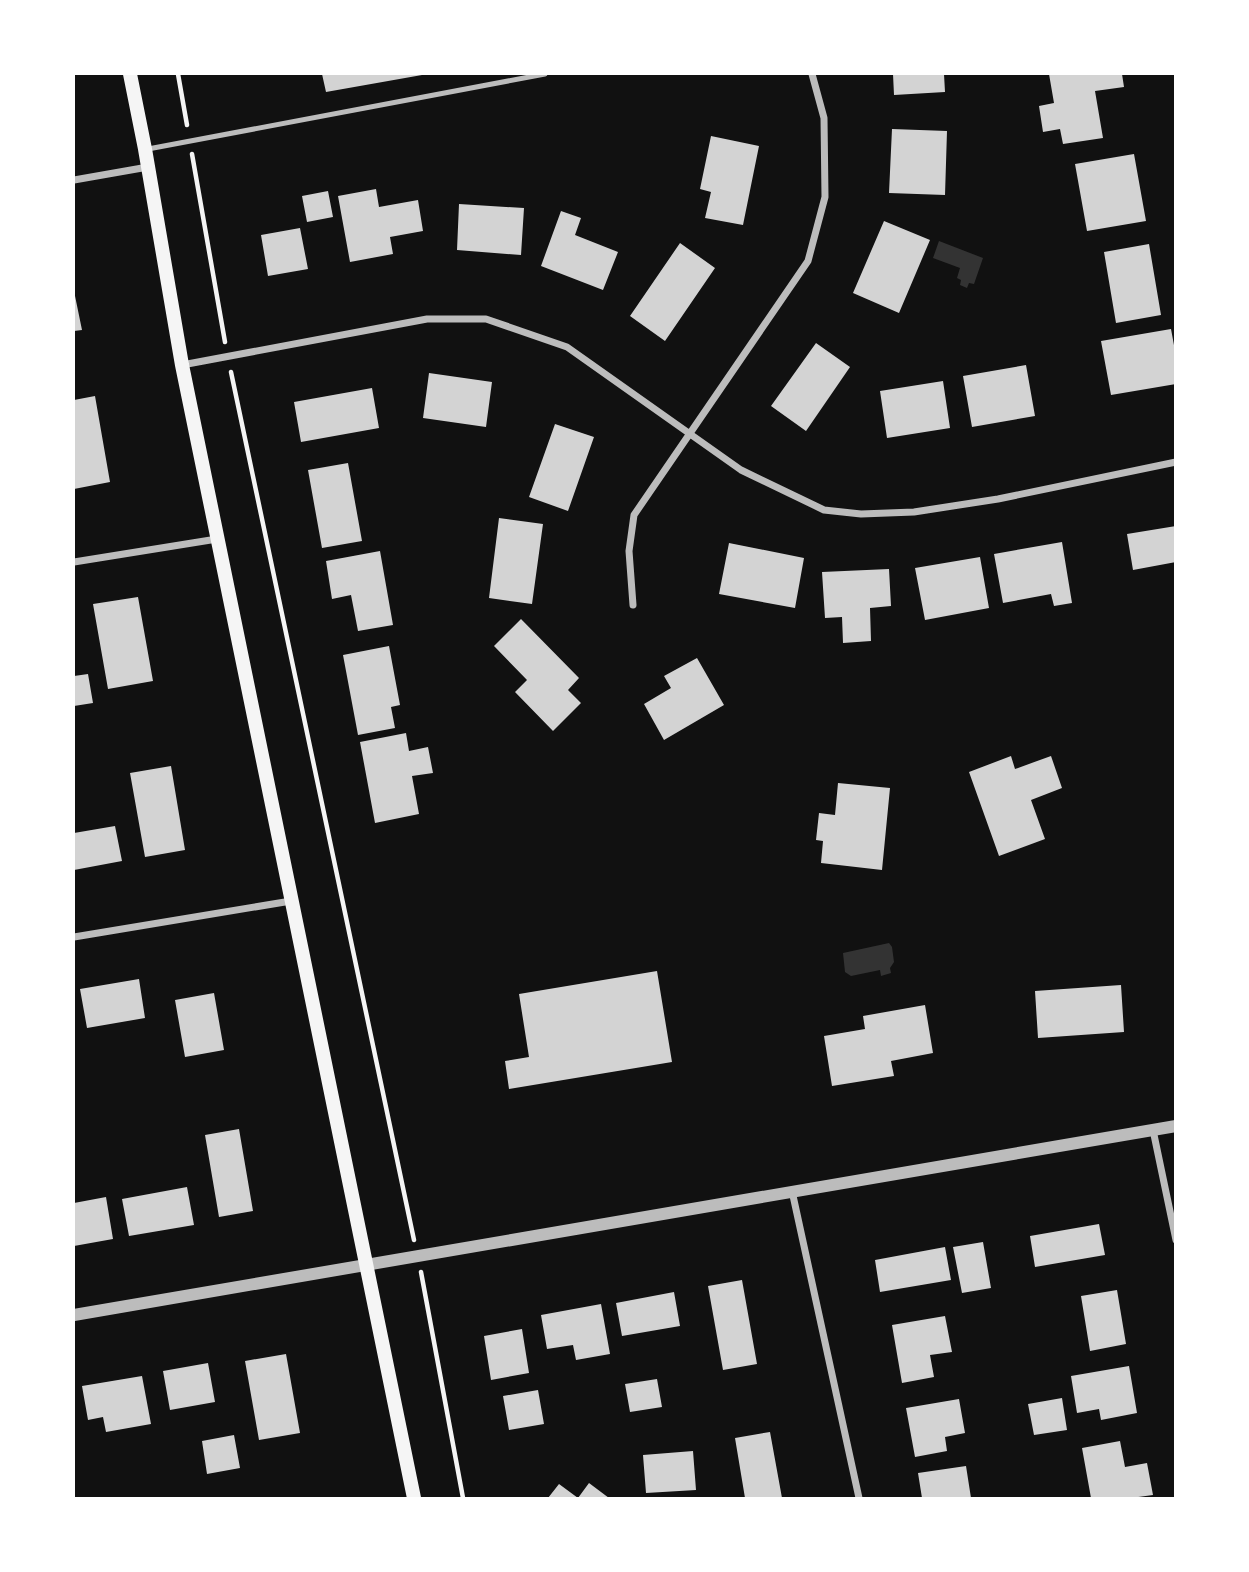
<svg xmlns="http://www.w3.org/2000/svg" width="1249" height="1572" font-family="Jost,sans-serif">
  <rect width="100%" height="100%" fill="#111"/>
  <path fill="#333" d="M 939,241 L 983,258 L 974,284 L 969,283 L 967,288 L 960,285 L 961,280 L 957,278 L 960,268 L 933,258 Z
    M 889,943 L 892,947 L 894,962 L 890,968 L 891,973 L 881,976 L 880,970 L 851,976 L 845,972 L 843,953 Z"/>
  <path fill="#d3d3d3" d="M 322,74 L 422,74 L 422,75 L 326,92 Z
    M 893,74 L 944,74 L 945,92 L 894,95 Z
    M 1049,74 L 1122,74 L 1124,87 L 1095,91 L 1103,138 L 1063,144 L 1060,129 L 1043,132 L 1039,106 L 1054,103 Z
    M 892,129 L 947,131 L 945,195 L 889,193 Z
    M 711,136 L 759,146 L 743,225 L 705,218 L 711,192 L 700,189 Z
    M 1134,154 L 1146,221 L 1087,231 L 1075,164 Z
    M 376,189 L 379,207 L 418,200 L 423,231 L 390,237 L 393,254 L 350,262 L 338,196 Z
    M 328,191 L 333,217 L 307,222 L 302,196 Z
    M 459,204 L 524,208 L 521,255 L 457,250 Z
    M 561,211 L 581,218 L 575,235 L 618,252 L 603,290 L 541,266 Z
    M 884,221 L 930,240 L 899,313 L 853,293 Z
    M 300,228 L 308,269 L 268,276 L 261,235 Z
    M 680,243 L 715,268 L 665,341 L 630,316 Z
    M 1149,244 L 1161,315 L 1116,323 L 1104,252 Z
    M 74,291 L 82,330 L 74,331 Z
    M 1171,329 L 1176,356 L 1176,384 L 1111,395 L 1101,341 Z
    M 816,343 L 850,367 L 806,431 L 771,406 Z
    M 1026,365 L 1035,416 L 972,427 L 963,376 Z
    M 429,373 L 492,382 L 486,427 L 423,418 Z
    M 943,381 L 950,428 L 887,438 L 880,391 Z
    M 372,388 L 379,428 L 301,442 L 294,402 Z
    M 95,396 L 110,482 L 74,489 L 74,400 Z
    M 555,424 L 594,437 L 568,511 L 529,497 Z
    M 348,463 L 362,541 L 322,548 L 308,470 Z
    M 499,518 L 543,524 L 532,604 L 489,598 Z
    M 1176,526 L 1176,562 L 1133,570 L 1127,534 Z
    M 1062,542 L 1072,603 L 1054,606 L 1051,594 L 1003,603 L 994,554 Z
    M 729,543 L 804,558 L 795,608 L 719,594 Z
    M 380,551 L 393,625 L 358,631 L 351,595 L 332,599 L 326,561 Z
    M 980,557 L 989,608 L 925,620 L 915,568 Z
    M 889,569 L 891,606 L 870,608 L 871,641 L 843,643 L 842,617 L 825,618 L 822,572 Z
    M 138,597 L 153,681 L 108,689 L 93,604 Z
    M 521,619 L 579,678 L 568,690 L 581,703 L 553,731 L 515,692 L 527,680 L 494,646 Z
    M 389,646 L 400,705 L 391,707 L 395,728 L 358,735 L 343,655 Z
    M 697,658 L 724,705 L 664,740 L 644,704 L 671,688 L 664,676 Z
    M 88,674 L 93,703 L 74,706 L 74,676 Z
    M 406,733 L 409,751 L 428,747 L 433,773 L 412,776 L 419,814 L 375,823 L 360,742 Z
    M 1011,756 L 1015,769 L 1051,756 L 1062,788 L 1031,800 L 1045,839 L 999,856 L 969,772 Z
    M 171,766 L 185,850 L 145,857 L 130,773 Z
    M 838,783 L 890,788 L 882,870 L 821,863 L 823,841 L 816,840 L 819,813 L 835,815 Z
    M 115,826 L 122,861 L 74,870 L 74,833 Z
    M 657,971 L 672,1062 L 509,1089 L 505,1061 L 529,1057 L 519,994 Z
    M 139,979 L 145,1018 L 87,1028 L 80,989 Z
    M 1121,985 L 1124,1032 L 1038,1038 L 1035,991 Z
    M 214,993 L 224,1050 L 185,1057 L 175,1000 Z
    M 925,1005 L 933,1053 L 891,1061 L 894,1076 L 832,1086 L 824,1036 L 865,1029 L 863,1016 Z
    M 239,1129 L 253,1211 L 219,1217 L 205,1135 Z
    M 187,1187 L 194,1225 L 129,1236 L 122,1199 Z
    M 106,1197 L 113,1239 L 74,1246 L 74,1203 Z
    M 1099,1224 L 1105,1255 L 1035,1267 L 1030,1236 Z
    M 983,1242 L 991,1288 L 962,1293 L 953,1247 Z
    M 945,1247 L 951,1280 L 880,1292 L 875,1260 Z
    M 742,1280 L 757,1364 L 723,1370 L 708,1286 Z
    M 1117,1290 L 1126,1344 L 1090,1351 L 1081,1296 Z
    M 674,1292 L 680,1326 L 622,1336 L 616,1303 Z
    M 601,1304 L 610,1354 L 576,1360 L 573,1345 L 547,1349 L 541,1315 Z
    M 945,1316 L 952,1352 L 930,1355 L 934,1377 L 902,1383 L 892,1325 Z
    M 522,1329 L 529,1373 L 491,1380 L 484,1336 Z
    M 286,1354 L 300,1433 L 259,1440 L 245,1361 Z
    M 208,1363 L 215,1402 L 170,1410 L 163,1371 Z
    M 1129,1366 L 1137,1413 L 1101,1420 L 1099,1409 L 1077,1413 L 1071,1376 Z
    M 142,1376 L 151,1424 L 106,1432 L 103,1417 L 88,1420 L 82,1386 Z
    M 657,1379 L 662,1407 L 630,1412 L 625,1384 Z
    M 538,1390 L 544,1424 L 509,1430 L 503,1396 Z
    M 1062,1398 L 1067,1430 L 1034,1435 L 1028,1404 Z
    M 959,1399 L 965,1433 L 945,1437 L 947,1451 L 915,1457 L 906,1408 Z
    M 770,1432 L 782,1498 L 745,1498 L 735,1438 Z
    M 234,1435 L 240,1468 L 207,1474 L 202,1441 Z
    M 1120,1441 L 1125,1467 L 1147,1463 L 1153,1495 L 1131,1498 L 1091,1498 L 1082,1448 Z
    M 693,1451 L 696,1490 L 646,1493 L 643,1455 Z
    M 966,1466 L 971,1498 L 922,1498 L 918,1473 Z
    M 589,1483 L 609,1498 L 548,1498 L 559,1484 L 578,1498 Z"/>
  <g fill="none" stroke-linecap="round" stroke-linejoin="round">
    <path stroke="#f5f5f5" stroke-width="4.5" d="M 178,74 L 187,125
      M 192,154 L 225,342
      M 231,372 L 414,1240
      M 421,1272 L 463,1498"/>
    <path stroke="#bcbcbc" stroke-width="5" d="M 148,149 L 545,74"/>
    <path stroke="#bcbcbc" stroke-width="7" d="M 74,180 L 148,167
      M 182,365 L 427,319 L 486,319 L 567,347 L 741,470 L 824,510 L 861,514 L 914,512 L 998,499 L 1176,462
      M 74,562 L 217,539
      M 633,605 L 629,551 L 634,515 L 808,261 L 825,197 L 824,118 L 812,74
      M 74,937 L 291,901
      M 1153,1130 L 1176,1240
      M 792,1191 L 859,1498"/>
    <path stroke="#bcbcbc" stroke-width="12" d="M 74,1315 L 1176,1126"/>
    <path stroke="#f5f5f5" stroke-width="14" d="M 130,74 L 145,149 L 182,365 L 414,1498"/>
  </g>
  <rect width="1249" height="1572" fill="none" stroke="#ffffff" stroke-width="150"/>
</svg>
